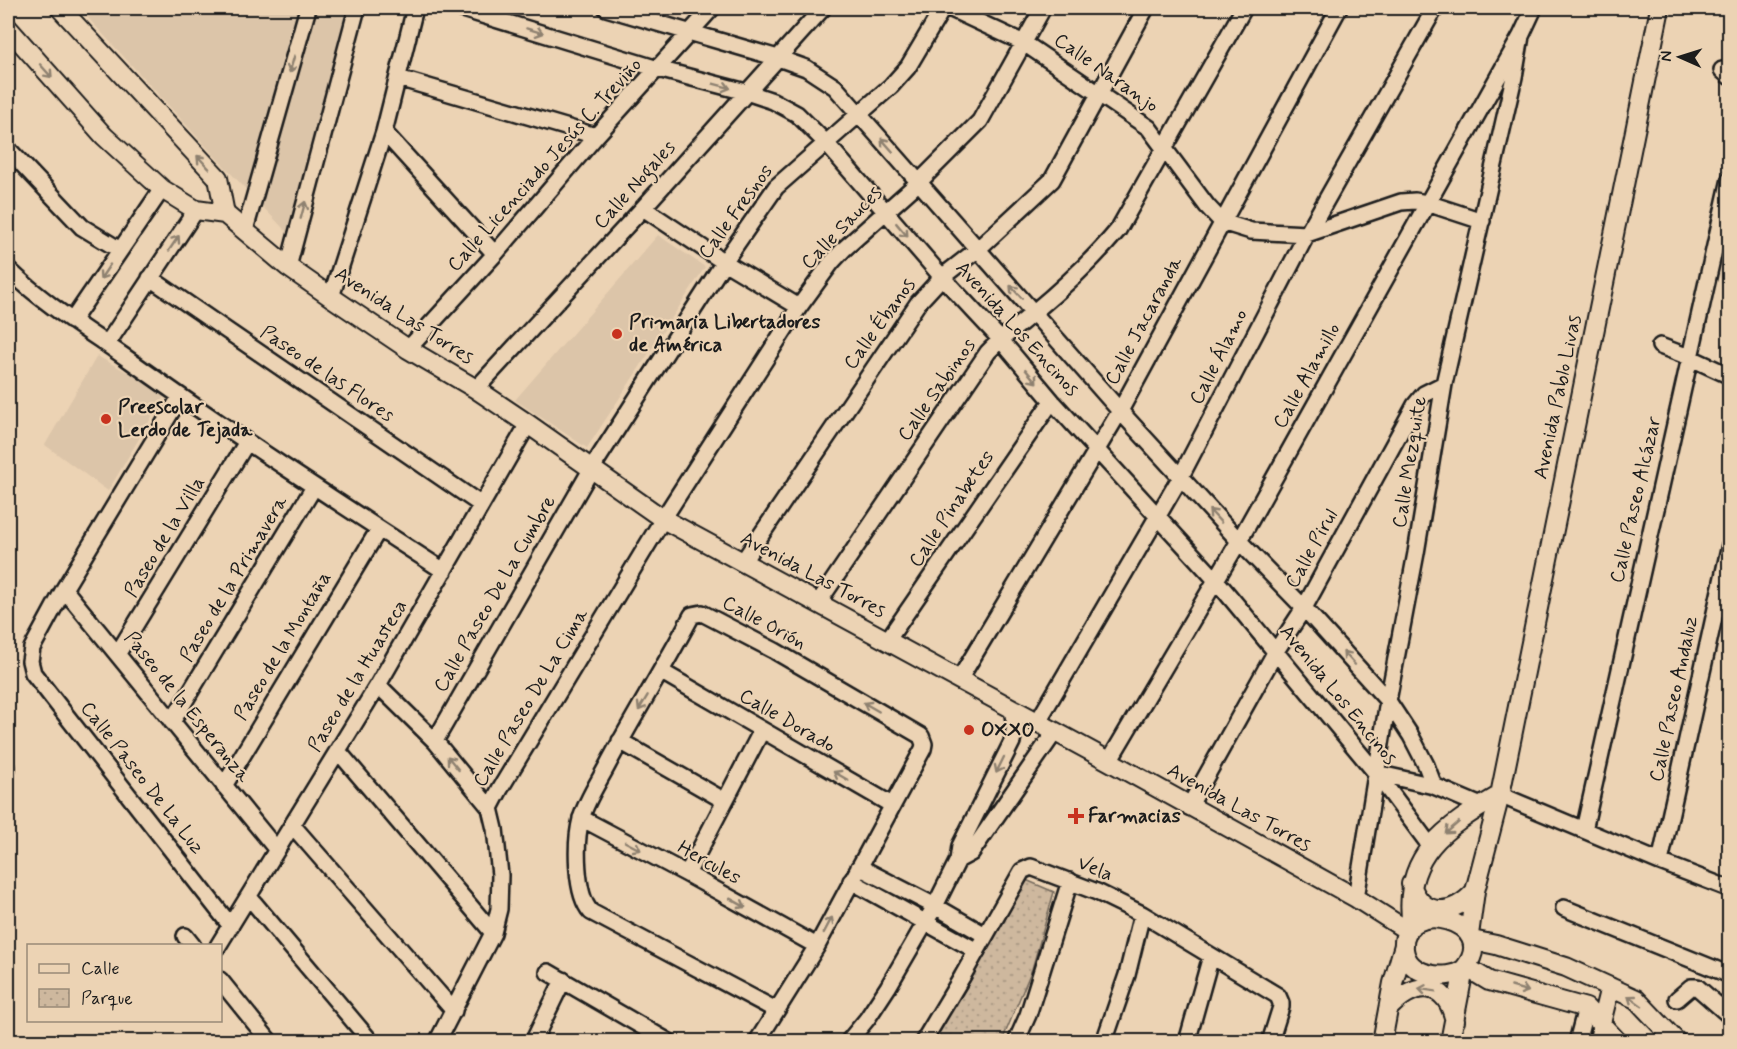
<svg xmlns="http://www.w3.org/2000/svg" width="1737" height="1049" font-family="Mynerve,sans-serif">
  <defs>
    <pattern id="park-dots" width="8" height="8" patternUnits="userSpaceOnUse" patternTransform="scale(1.5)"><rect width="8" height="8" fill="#ceb89e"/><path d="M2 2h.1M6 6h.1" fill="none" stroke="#b09e88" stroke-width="1.8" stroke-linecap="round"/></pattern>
  </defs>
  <rect width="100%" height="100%" fill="#ecd3b4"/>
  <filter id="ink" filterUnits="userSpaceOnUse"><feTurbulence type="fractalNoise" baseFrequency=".0167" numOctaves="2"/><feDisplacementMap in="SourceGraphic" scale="12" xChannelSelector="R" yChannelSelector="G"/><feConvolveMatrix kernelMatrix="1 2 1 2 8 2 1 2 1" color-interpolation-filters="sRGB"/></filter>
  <g filter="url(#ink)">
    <path fill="#dcc5a9" d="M 79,8 L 362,8 L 302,248 L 222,164 Z
      M 658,235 L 705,267 L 587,448 L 515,400 Z
      M 97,356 L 166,393 L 108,491 L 45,445 Z"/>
    <path fill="url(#park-dots)" stroke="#756a5d" stroke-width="1.5" d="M 1026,880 L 1054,892 L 1032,969 L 1002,1041 L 931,1042 Z"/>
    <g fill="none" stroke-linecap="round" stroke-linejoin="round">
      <path stroke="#6c6357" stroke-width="4" d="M 8,743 L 15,770 L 8,787
        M 8,1030 L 15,1042"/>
      <g stroke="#1c1c1c" stroke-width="20">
        <path id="minor" d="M 459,8 L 658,69 L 746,92 L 773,101 L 797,114 L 826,143 L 942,277 L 1000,339 L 1052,401 L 1215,579 L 1376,773 L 1431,847
          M 606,8 L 778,58 L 806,68 L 835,87 L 1120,411 L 1239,541 L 1304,608 L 1388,701 L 1411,736 L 1426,765 L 1434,786
          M 949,8 L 1024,43 L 1149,128 L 1207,206 L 1222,222 L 1251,231 L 1307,234 L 1401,202 L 1415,201 L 1427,203 L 1482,221
          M 1722,70 L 1730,77
          M 398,78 L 596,136
          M 384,132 L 495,254
          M 8,149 L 82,227 L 120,250
          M 643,208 L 724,262 L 799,307
          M 245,230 L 308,8
          M 288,267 L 357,8
          M 8,269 C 45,305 90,332 132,362 C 234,435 339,503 444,571
          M 150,278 L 480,504
          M 331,297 L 384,132 L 415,8
          M 72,321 L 162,189
          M 107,344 L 196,210
          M 1660,346 L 1689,357 L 1730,376
          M 408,349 L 495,254 L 596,136 L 712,8
          M 476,389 L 643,208 L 823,8
          M 180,397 L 64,589 L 32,648 L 30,661 L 33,673 L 230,925
          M 742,563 L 918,303 L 942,277 L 978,249 L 1052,180 L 1146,8
          M 64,589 L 277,850
          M 818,603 L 988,352 C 1002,337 1019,326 1034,312 C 1064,287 1093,260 1118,230 L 1244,8
          M 887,641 L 1052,401
          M 118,653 L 247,442
          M 662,672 L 892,805
          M 959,680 L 1120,411 L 1339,8
          M 378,685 L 435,741 L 490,808
          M 172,722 L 314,487
          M 1037,723 L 1180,478 L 1307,234 L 1435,8
          M 435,741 L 592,468 L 724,262 L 776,187 L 891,86 L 908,67 L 943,8
          M 620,741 L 725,801
          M 338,751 L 493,933
          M 1109,761 L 1239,541 L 1521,36 L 1534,8
          M 1376,773 L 1434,786 L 1481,806
          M 224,786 L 379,529
          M 1500,795 L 1660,862 L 1730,889
          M 1189,807 L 1276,651 L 1304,608 L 1415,405 L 1424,394 L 1444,384
          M 581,818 L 687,874 L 817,946
          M 293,826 L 454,1011
          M 1584,830 L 1730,179
          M 958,860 L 971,853 L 1054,733
          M 1660,862 L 1730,545
          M 859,867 L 935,906 L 985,935
          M 687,874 L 762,730
          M 851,881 L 977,951
          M 249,897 L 371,1042
          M 1356,898 L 1388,701 L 1416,553 L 1444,384 L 1514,77 L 1521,36
          M 1564,908 L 1730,975
          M 185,936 L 193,946
          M 218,946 L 378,685 L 528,424
          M 548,972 L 669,1042
          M 220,980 L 270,1042
          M 1677,999 L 1691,987 L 1697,987 L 1730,1016
          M 758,1040 L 817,946 L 923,749 L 924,744 L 921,736 L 775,651 L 702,613 L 692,615 C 665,666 634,715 607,766 C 598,783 586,801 581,819 C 575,842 575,895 591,912 L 776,1010
          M 437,1042 L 493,933 L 499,909 L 500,875 L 495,829 L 490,808 L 500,789 L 663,519 L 799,307 L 831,263 L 844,249 L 919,182 L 980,121 L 1043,8
          M 533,1042 L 563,980
          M 848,1042 L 867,1019 L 888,987 L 935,906 L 958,860 L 960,846 L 1012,742 L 1015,725 L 1012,710
          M 923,1042 L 962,977 L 1022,871 L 1031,867 L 1097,892 L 1142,914 L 1278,996 L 1281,1003 L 1281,1007 L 1270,1042
          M 1016,1042 L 1028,1015 L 1070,881
          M 1104,1042 L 1127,975 L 1142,914
          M 1187,1042 L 1211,956
          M 1577,1042 L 1586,1008
          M 1597,1042 L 1601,1023"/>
      </g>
      <g stroke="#1c1c1c" stroke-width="22">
        <path id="tertiary" d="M 60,8 L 218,178 L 225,214
          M 8,28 L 104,136 L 162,189 L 196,210 L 225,214 L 288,267 L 331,297 L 408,349 L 476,389 L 528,424 L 663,519 L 1109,761 L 1356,898 L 1408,931
          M 1411,884 C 1422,919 1454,916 1475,891
          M 1412,926 C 1401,856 1445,827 1500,795
          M 1469,935 L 1475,891 L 1500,795 L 1660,8
          M 1472,940 L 1496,945 L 1566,967 L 1636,999 L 1677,1042
          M 1466,967 L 1489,981 L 1586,1008 L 1618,1042
          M 1388,1009 C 1414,981 1445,978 1455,1021
          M 1601,1023 L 1610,987
          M 1382,1042 L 1393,983 L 1404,945
          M 1450,1042 L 1464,969 C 1504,921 1399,894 1404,949 C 1407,976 1446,982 1464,969"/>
      </g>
      <use href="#minor" stroke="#ecd3b4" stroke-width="15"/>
      <use href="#tertiary" stroke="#ecd3b4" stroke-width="18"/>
    </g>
    <defs><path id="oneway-shaft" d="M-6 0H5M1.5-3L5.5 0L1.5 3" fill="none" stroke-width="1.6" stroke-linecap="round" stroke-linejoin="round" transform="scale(1.5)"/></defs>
    <g stroke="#8e8170">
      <use href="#oneway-shaft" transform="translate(535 31) rotate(17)"/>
      <use href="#oneway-shaft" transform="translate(292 64) rotate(106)"/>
      <use href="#oneway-shaft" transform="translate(46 71) rotate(48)"/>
      <use href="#oneway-shaft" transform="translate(722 86) rotate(15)"/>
      <use href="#oneway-shaft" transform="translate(887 145) rotate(-131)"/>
      <use href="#oneway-shaft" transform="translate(203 162) rotate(-133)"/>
      <use href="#oneway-shaft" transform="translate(303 210) rotate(-75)"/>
      <use href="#oneway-shaft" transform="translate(902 230) rotate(50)"/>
      <use href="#oneway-shaft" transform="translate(174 243) rotate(-56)"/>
      <use href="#oneway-shaft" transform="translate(105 272) rotate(124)"/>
      <use href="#oneway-shaft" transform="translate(1016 292) rotate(-132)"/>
      <use href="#oneway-shaft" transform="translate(1031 376) rotate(50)"/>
      <use href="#oneway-shaft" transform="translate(1215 516) rotate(-133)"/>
      <use href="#oneway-shaft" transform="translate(1349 658) rotate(-132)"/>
      <use href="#oneway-shaft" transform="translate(643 703) rotate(121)"/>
      <use href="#oneway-shaft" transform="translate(871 707) rotate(-150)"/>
      <use href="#oneway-shaft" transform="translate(453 763) rotate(-129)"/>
      <use href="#oneway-shaft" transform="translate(1000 765) rotate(116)"/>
      <use href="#oneway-shaft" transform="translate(841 776) rotate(-150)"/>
      <use href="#oneway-shaft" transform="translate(1452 828) rotate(139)"/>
      <use href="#oneway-shaft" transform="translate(633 846) rotate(28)"/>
      <use href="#oneway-shaft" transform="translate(738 903) rotate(29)"/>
      <use href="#oneway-shaft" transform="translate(828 925) rotate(-62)"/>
      <use href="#oneway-shaft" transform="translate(1520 989) rotate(16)"/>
      <use href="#oneway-shaft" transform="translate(1427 990) rotate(-171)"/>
      <use href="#oneway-shaft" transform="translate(1635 1001) rotate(-144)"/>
    </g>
  </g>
  <g fill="#c8321e" stroke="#ecd3b4" stroke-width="2">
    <circle cx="617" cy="334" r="6"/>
    <circle cx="106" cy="419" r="6"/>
    <circle cx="969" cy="730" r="6"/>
    <path d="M1073 807h6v6h6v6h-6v6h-6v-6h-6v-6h6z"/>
  </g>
  <g text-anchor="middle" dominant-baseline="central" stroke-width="4.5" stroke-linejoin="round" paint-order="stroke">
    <g font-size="20" fill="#1c1c1c" stroke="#ecd3b4">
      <text transform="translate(1106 73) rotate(35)">Calle Naranjo</text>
      <text transform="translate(545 165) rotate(-48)">Calle Licenciado Jesús C. Treviño</text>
      <text transform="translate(635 185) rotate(-48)">Calle Nogales</text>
      <text transform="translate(736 212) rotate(-54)">Calle Fresnos</text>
      <text transform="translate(842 228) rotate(-46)">Calle Sauces</text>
      <text transform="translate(404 316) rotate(33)">Avenida Las Torres</text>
      <text transform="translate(1144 321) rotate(-62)">Calle Jacaranda</text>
      <text transform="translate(880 324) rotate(-54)">Calle Ébanos</text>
      <text transform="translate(1017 329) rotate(48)">Avenida Los Encinos</text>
      <text transform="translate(1219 357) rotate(-63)">Calle Álamo</text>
      <text transform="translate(327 374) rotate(34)">Paseo de las Flores</text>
      <text transform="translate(1307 376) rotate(-61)">Calle Alamillo</text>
      <text transform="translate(937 390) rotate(-55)">Calle Sabinos</text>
      <text transform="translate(1558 397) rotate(-78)">Avenida Pablo Livas</text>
      <text transform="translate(1410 462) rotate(-81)">Calle Mezquite</text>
      <text transform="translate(1636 500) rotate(-77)">Calle Paseo Alcázar</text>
      <text transform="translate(952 509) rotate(-56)">Calle Pinabetes</text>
      <text transform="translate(165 537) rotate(-59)">Paseo de la Villa</text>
      <text transform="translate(1312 549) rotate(-61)">Calle Pirul</text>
      <text transform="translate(813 575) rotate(28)">Avenida Las Torres</text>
      <text transform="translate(234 579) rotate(-59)">Paseo de la Primavera</text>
      <text transform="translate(495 594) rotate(-60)">Calle Paseo De La Cumbre</text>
      <text transform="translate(764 623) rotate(28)">Calle Orión</text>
      <text transform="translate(283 646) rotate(-59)">Paseo de la Montaña</text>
      <text transform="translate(358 676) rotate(-59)">Paseo de la Huasteca</text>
      <text transform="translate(1338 695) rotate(51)">Avenida Los Encinos</text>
      <text transform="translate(531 698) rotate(-59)">Calle Paseo De La Cima</text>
      <text transform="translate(1674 699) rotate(-78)">Calle Paseo Andaluz</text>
      <text transform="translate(187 707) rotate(51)">Paseo de la Esperanza</text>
      <text transform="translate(787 721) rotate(30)">Calle Dorado</text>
      <text transform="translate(142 778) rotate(52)">Calle Paseo De La Luz</text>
      <text transform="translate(1239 808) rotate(29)">Avenida Las Torres</text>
      <text transform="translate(709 863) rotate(29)">Hercules</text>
      <text transform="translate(1095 869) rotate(23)">Vela</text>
    </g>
    <g font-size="20" font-weight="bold" fill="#1c1c1c" stroke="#ecd3b4" text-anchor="start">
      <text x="629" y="322">Primaria Libertadores<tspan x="629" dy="23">de América</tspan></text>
      <text x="118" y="407">Preescolar<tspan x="118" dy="23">Lerdo de Tejada</tspan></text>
      <text x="981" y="730">OXXO</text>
      <text x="1088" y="816">Farmacias</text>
    </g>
  </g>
  <rect width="1737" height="1049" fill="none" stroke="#ecd3b4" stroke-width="30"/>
  <rect x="15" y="15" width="1707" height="1019" fill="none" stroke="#1c1c1c" stroke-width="2" filter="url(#ink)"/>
  <rect x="27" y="944" width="195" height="78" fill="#ecd3b4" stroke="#998a77" stroke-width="1.5"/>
  <rect x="39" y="964" width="30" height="9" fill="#ecd3b4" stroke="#998a77" stroke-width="1.5"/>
  <text x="81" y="974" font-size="18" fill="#1c1c1c">Calle</text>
  <rect x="39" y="989" width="30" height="18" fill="url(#park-dots)" stroke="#998a77" stroke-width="1.5"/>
  <text x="81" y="1004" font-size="18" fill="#1c1c1c">Parque</text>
  <g transform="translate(1680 57) rotate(273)" stroke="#ecd3b4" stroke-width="4.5" paint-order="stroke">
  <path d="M0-4.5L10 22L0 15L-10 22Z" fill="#1c1c1c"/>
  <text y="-9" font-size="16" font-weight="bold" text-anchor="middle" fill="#1c1c1c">N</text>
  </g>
</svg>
